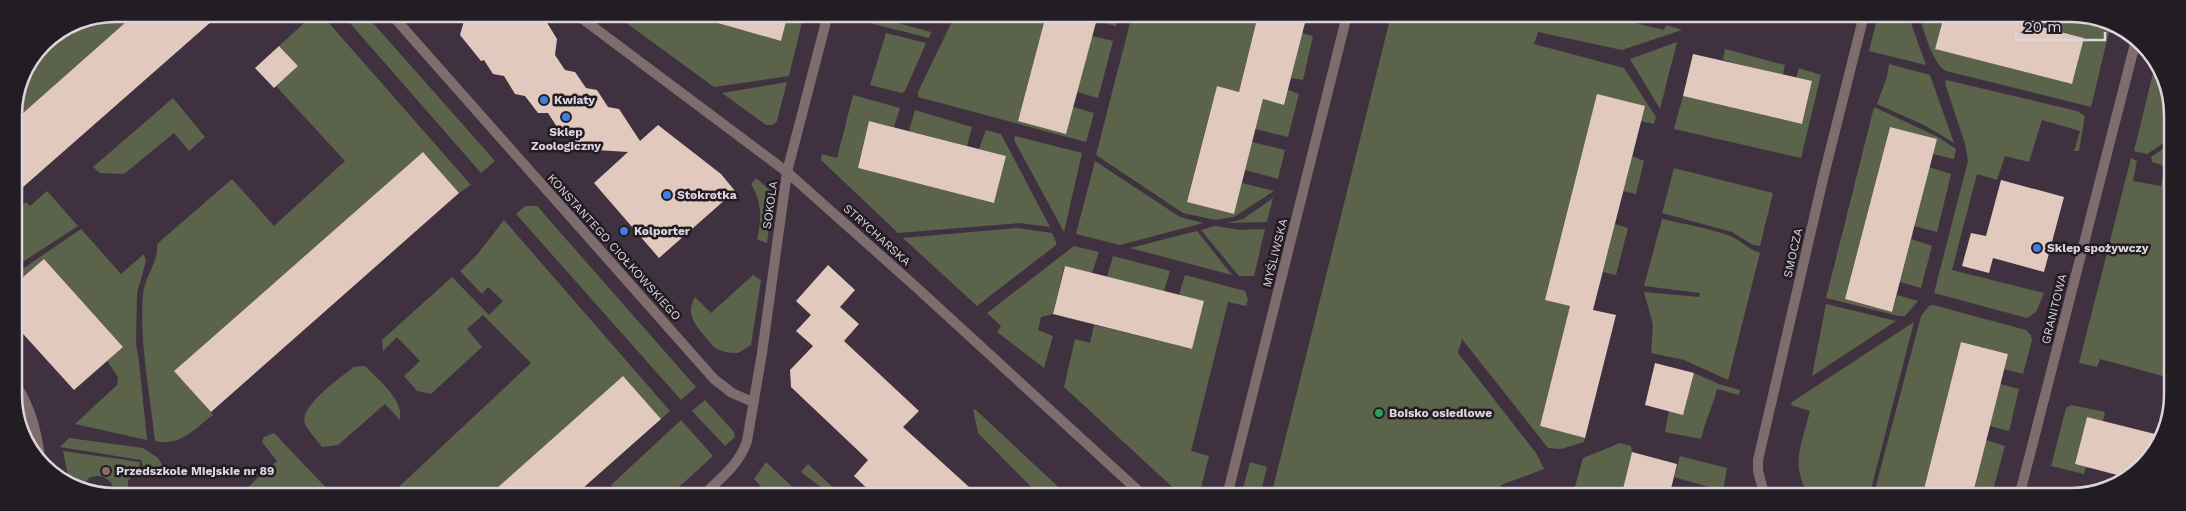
<svg xmlns="http://www.w3.org/2000/svg" width="2186" height="511" font-family="'Work Sans',sans-serif">
  <rect width="100%" height="100%" fill="#403140"/>
  <path fill="#5b634b" d="M 116,14 L 135,14 L 14,121 L 14,109 L 24,71 L 44,43 L 77,21 Z
    M 312,14 L 321,14 L 471,185 L 459,193 L 423,152 L 175,370 L 213,415 C 194,429 180,447 155,441 C 150,394 139,341 143,295 C 144,277 159,262 157,244 L 232,179 L 274,226 L 345,161 L 276,86 L 298,66 L 279,46 L 313,15 Z
    M 342,14 L 365,14 L 495,161 L 481,173 Z
    M 614,14 L 688,14 L 781,41 L 788,14 L 804,14 L 789,76 L 714,87 Z
    M 859,14 L 865,14 L 931,32 L 929,38 L 858,20 Z
    M 955,15 L 1046,15 L 1018,121 L 1073,107 L 1094,113 L 1086,142 L 918,97 L 918,92 Z
    M 1097,15 L 1119,15 L 1116,26 L 1096,21 Z
    M 1132,15 L 1258,15 L 1239,92 L 1217,86 L 1187,202 L 1234,214 L 1242,183 L 1274,191 L 1234,217 L 1215,220 L 1183,213 L 1096,155 Z
    M 1391,15 L 1615,15 L 1615,18 L 1664,30 L 1666,25 L 1682,30 L 1622,50 L 1538,32 L 1534,44 L 1624,68 L 1656,117 L 1654,124 L 1641,121 L 1546,300 L 1570,306 L 1540,426 L 1585,438 L 1584,442 L 1561,449 L 1548,448 L 1462,339 L 1458,353 L 1536,453 L 1544,469 L 1501,485 L 1498,497 L 1271,496 Z
    M 1878,15 L 1908,15 L 1926,65 L 1869,51 Z
    M 1919,16 L 1944,16 L 1935,49 L 2072,84 L 2084,38 L 2059,31 L 2063,16 L 2074,16 L 2109,26 L 2110,28 L 2091,107 L 1946,71 C 1932,63 1924,30 1919,16 Z
    M 2000,16 L 2047,16 L 2044,27 Z
    M 886,33 L 926,43 L 905,91 L 902,93 L 870,85 Z
    M 1302,33 L 1313,36 L 1303,80 L 1291,78 Z
    M 1092,36 L 1113,41 L 1098,98 L 1077,92 Z
    M 1677,42 L 1660,109 L 1630,59 Z
    M 1725,49 L 1785,65 L 1783,75 L 1723,60 Z
    M 1889,64 L 1930,75 L 1954,143 L 1926,126 L 1877,104 L 1887,77 Z
    M 1799,68 L 1821,75 L 1801,158 L 1674,129 L 1683,96 L 1802,124 L 1812,82 L 1796,78 Z
    M 2154,69 L 2170,96 L 2170,139 L 2147,154 L 2134,151 Z
    M 1946,80 L 2077,111 L 2085,116 L 2079,151 L 2074,151 L 2080,131 L 2042,120 L 2029,162 L 2005,156 L 1997,180 L 1977,174 L 1952,270 L 2044,293 L 2036,312 L 2027,318 L 1934,293 L 1968,161 L 1965,144 L 1945,83 Z
    M 787,82 L 777,121 L 773,125 L 766,125 L 722,93 Z
    M 1288,90 L 1299,94 L 1288,137 L 1255,129 L 1263,99 L 1284,105 Z
    M 853,95 L 900,108 L 894,127 L 869,121 L 858,168 L 994,203 L 1006,156 L 979,149 L 986,130 L 1001,134 L 1050,227 L 1020,223 L 898,233 L 821,160 L 822,154 L 837,158 Z
    M 173,98 L 205,137 L 189,151 L 174,133 L 124,174 L 100,173 L 93,167 Z
    M 1874,107 L 1938,137 L 1956,149 L 1954,159 L 1933,154 L 1936,139 L 1890,127 L 1845,299 L 1892,312 L 1897,295 L 1918,301 L 1905,316 L 1899,316 L 1826,298 Z
    M 915,110 L 972,127 L 967,146 L 909,131 Z
    M 1015,136 L 1082,153 L 1064,232 L 1014,140 Z
    M 1252,142 L 1285,150 L 1278,179 L 1245,170 Z
    M 2170,144 L 2170,378 L 2100,359 L 2097,367 L 2079,363 L 2131,158 L 2137,161 L 2133,181 L 2161,186 L 2165,166 L 2152,162 L 2151,157 Z
    M 1632,156 L 1644,161 L 1636,194 L 1623,191 Z
    M 1095,161 L 1180,217 L 1203,223 L 1120,245 L 1076,234 Z
    M 1929,167 L 1951,174 L 1937,232 L 1914,226 Z
    M 1674,168 L 1773,193 L 1760,246 L 1753,245 L 1732,232 L 1662,213 Z
    M 756,178 L 772,192 L 773,200 L 767,243 L 757,239 C 762,219 762,202 751,184 Z
    M 47,191 L 78,226 L 15,267 L 15,213 L 26,202 L 30,206 Z
    M 1273,198 L 1267,222 L 1227,223 L 1243,219 Z
    M 525,206 L 537,206 L 696,387 L 681,400 L 516,214 Z
    M 1662,219 C 1684,224 1709,228 1730,236 C 1742,241 1748,249 1760,253 L 1728,380 L 1684,360 L 1651,353 L 1653,325 L 1644,292 L 1699,297 L 1700,293 L 1644,286 Z
    M 504,220 L 670,411 L 661,419 L 623,376 L 488,496 L 389,496 L 531,363 L 483,315 L 467,329 L 482,347 L 431,394 L 417,391 L 404,376 L 420,361 L 397,337 L 383,351 L 382,340 L 452,277 L 489,315 L 503,301 L 488,287 L 482,294 L 460,271 L 476,256 Z
    M 1615,224 L 1628,228 L 1616,275 L 1603,272 Z
    M 1215,226 L 1239,230 L 1265,229 L 1254,276 L 1239,276 L 1201,230 Z
    M 1017,228 L 1052,233 L 1056,242 L 1056,245 L 977,306 L 903,238 Z
    M 81,229 L 121,274 L 144,254 L 146,261 L 137,293 L 136,344 L 139,361 L 147,440 L 75,424 L 117,385 L 118,377 L 107,361 L 123,347 L 44,259 L 15,284 L 15,274 Z
    M 1197,231 L 1232,275 L 1130,248 Z
    M 1911,239 L 1932,246 L 1921,288 L 1900,282 Z
    M 1074,246 L 1099,252 L 1092,273 L 1064,267 L 1053,314 L 1041,317 L 1038,330 L 1053,336 L 1044,368 L 997,332 L 1001,326 L 987,313 Z
    M 1113,256 L 1170,271 L 1164,291 L 1107,277 Z
    M 753,275 L 761,280 L 751,345 L 738,353 C 733,353 727,353 722,351 C 715,349 711,344 707,339 C 695,325 685,314 695,297 L 711,313 Z
    M 1185,275 L 1245,291 L 1248,299 L 1246,306 L 1228,302 L 1191,451 L 1209,456 L 1199,496 L 1182,496 L 1064,387 L 1075,339 L 1090,343 L 1094,325 L 1191,349 L 1204,301 L 1179,295 Z
    M 1826,304 L 1896,321 L 1812,376 Z
    M 1933,305 L 2026,330 L 2031,335 L 2032,340 L 2023,374 L 2004,369 L 2008,354 L 1961,342 L 1922,497 L 1873,497 L 1921,316 L 1929,306 Z
    M 1914,322 L 1869,497 L 1810,497 C 1789,465 1802,444 1810,411 L 1791,405 L 1792,402 Z
    M 365,366 C 378,380 404,399 400,420 L 385,404 L 338,445 L 322,447 C 317,440 309,432 305,424 C 298,407 341,377 354,367 Z
    M 1694,373 L 1719,384 L 1740,390 L 1739,395 L 1717,389 C 1713,406 1705,421 1701,439 L 1665,432 L 1669,411 L 1683,414 Z
    M 2000,384 L 2019,389 L 2009,431 L 1990,426 Z
    M 705,400 L 734,432 L 735,437 L 725,446 L 692,411 Z
    M 2071,405 L 2105,412 L 2103,421 L 2087,417 L 2075,464 L 2086,467 L 2084,474 L 2051,466 L 2066,408 Z
    M 973,409 L 976,410 L 1068,496 L 1040,496 L 978,433 Z
    M 681,420 L 713,456 L 669,496 L 613,496 L 617,492 L 611,485 Z
    M 274,433 L 334,496 L 239,495 L 277,461 L 262,442 L 264,437 Z
    M 69,438 L 143,448 L 158,458 L 163,466 L 153,476 L 143,466 L 141,460 L 60,447 Z
    M 1986,440 L 2005,446 L 1991,497 L 1972,497 Z
    M 1620,443 L 1631,446 L 1632,452 L 1621,497 L 1572,497 L 1583,458 Z
    M 63,451 L 140,462 L 139,469 L 128,481 L 128,489 L 125,493 L 127,495 L 122,495 L 122,490 L 114,489 C 110,478 101,473 89,478 L 81,488 L 69,481 Z
    M 1680,456 L 1727,468 L 1723,491 L 1674,477 Z
    M 766,462 L 802,496 L 769,496 L 754,479 Z
    M 1250,462 L 1267,467 L 1260,496 L 1241,496 Z
    M 808,464 L 842,496 L 829,496 L 830,494 L 801,472 Z"/>
  <path fill="#e2c9bd" d="M 135,14 L 220,14 L 14,195 L 14,121 Z
    M 466,14 L 530,14 L 543,23 L 546,21 L 557,39 L 555,55 L 565,70 L 575,72 L 586,88 L 597,90 L 608,107 L 619,109 L 640,141 L 658,125 L 721,174 L 735,191 L 659,258 L 594,183 L 628,152 L 580,149 L 569,131 L 559,130 L 548,113 L 538,113 L 525,96 L 515,94 L 504,76 L 493,74 L 484,60 L 481,61 L 460,35 Z
    M 712,14 L 788,14 L 781,41 L 711,21 Z
    M 1046,15 L 1098,15 L 1066,134 L 1018,121 Z
    M 1258,15 L 1307,15 L 1284,105 L 1263,99 L 1234,214 L 1187,202 L 1217,86 L 1239,92 Z
    M 1944,16 L 2000,16 L 2084,38 L 2072,84 L 1935,49 Z
    M 279,46 L 298,66 L 274,88 L 255,68 Z
    M 1693,54 L 1812,81 L 1802,124 L 1683,96 Z
    M 1597,94 L 1645,106 L 1593,310 L 1616,315 L 1585,438 L 1540,426 L 1570,306 L 1545,300 Z
    M 869,121 L 1006,156 L 994,203 L 858,168 Z
    M 1890,127 L 1937,139 L 1892,312 L 1845,299 Z
    M 423,152 L 459,193 L 211,412 L 174,371 Z
    M 2001,180 L 2064,197 L 2044,272 L 1993,258 L 1989,273 L 1962,266 L 1971,233 L 1986,236 Z
    M 44,259 L 123,347 L 74,390 L 15,325 L 15,284 Z
    M 828,265 L 855,290 L 840,307 L 859,324 L 844,341 L 919,411 L 903,427 L 979,496 L 875,496 L 854,476 L 868,460 L 791,387 L 790,370 L 813,346 L 796,331 L 811,315 L 796,301 Z
    M 1065,266 L 1204,301 L 1192,349 L 1053,314 Z
    M 1961,342 L 2008,354 L 1990,426 L 1972,497 L 1922,497 Z
    M 1655,363 L 1694,373 L 1683,415 L 1645,405 Z
    M 623,376 L 661,419 L 574,496 L 488,496 Z
    M 2087,417 L 2159,435 L 2137,472 L 2125,477 L 2075,464 Z
    M 1632,452 L 1677,464 L 1669,497 L 1621,497 Z"/>
  <g fill="none" stroke-linecap="round" stroke-linejoin="round">
    <path stroke="#7f6d6e" stroke-width="10" d="M 391,14 L 714,379 L 732,393 L 753,402
      M 576,14 L 787,172 L 916,287 L 1144,496
      M 16,385 C 32,409 37,435 41,463
      M 702,496 C 720,479 739,465 747,441 L 762,353 L 787,172 L 828,14
      M 1227,496 L 1347,15
      M 1765,497 L 1758,471 L 1758,460 L 1823,179 L 1864,15
      M 2019,497 L 2136,40"/>
  </g>
  <g fill="#3f7fe0" stroke="#221c23" stroke-width="2">
    <circle cx="544" cy="100" r="5"/>
    <circle cx="566" cy="117" r="5"/>
    <circle cx="667" cy="195" r="5"/>
    <circle cx="624" cy="231" r="5"/>
    <circle cx="2037" cy="248" r="5"/>
  </g>
  <circle fill="#2e9e5b" stroke="#221c23" stroke-width="2" cx="1379" cy="413" r="5"/>
  <circle fill="#8d6e63" stroke="#221c23" stroke-width="2" cx="106" cy="471" r="5"/>
  <g text-anchor="middle" dominant-baseline="central" stroke-width="5" stroke-linejoin="round" paint-order="stroke">
    <g font-size="12" font-weight="bold" fill="#ddd4de" stroke="#221c23" text-anchor="start">
      <text x="554" y="100">Kwiaty</text>
      <text x="566" y="132" text-anchor="middle">Sklep<tspan x="566" dy="14">Zoologiczny</tspan></text>
      <text x="677" y="195">Stokrotka</text>
      <text x="634" y="231">Kolporter</text>
      <text x="2047" y="248">Sklep spożywczy</text>
      <text x="1389" y="413">Boisko osiedlowe</text>
      <text x="116" y="471">Przedszkole Miejskie nr 89</text>
    </g>
    <g font-size="12" fill="#ddd4de" stroke="#221c23">
      <text transform="translate(770 205) rotate(-82)">SOKOLA</text>
      <text transform="translate(877 235) rotate(42)">STRYCHARSKA</text>
      <text transform="translate(614 247) rotate(48)">KONSTANTEGO CIOŁKOWSKIEGO</text>
      <text transform="translate(1275 253) rotate(-76)">MYŚLIWSKA</text>
      <text transform="translate(1793 253) rotate(-77)">SMOCZA</text>
      <text transform="translate(2054 309) rotate(-76)">GRANITOWA</text>
    </g>
  </g>
  <path d="M0 0H2186V511H0ZM115 22H2071A93 93 0 0 1 2164 115V395A93 93 0 0 1 2071 488H115A93 93 0 0 1 22 395V115A93 93 0 0 1 115 22Z" fill="#221c23" fill-rule="evenodd"/>
  <path fill="none" stroke="#ddd4de" stroke-width="2.5" d="M115 22H2071A93 93 0 0 1 2164 115V395A93 93 0 0 1 2071 488H115A93 93 0 0 1 22 395V115A93 93 0 0 1 115 22Z"/>
  <path d="M2016 32v8h89v-8" fill="none" stroke="#ddd4de" stroke-width="2.5"/>
  <text x="2024" y="32" font-size="15" fill="#ddd4de" stroke="#221c23" stroke-width="4" paint-order="stroke">20 m</text>
</svg>
